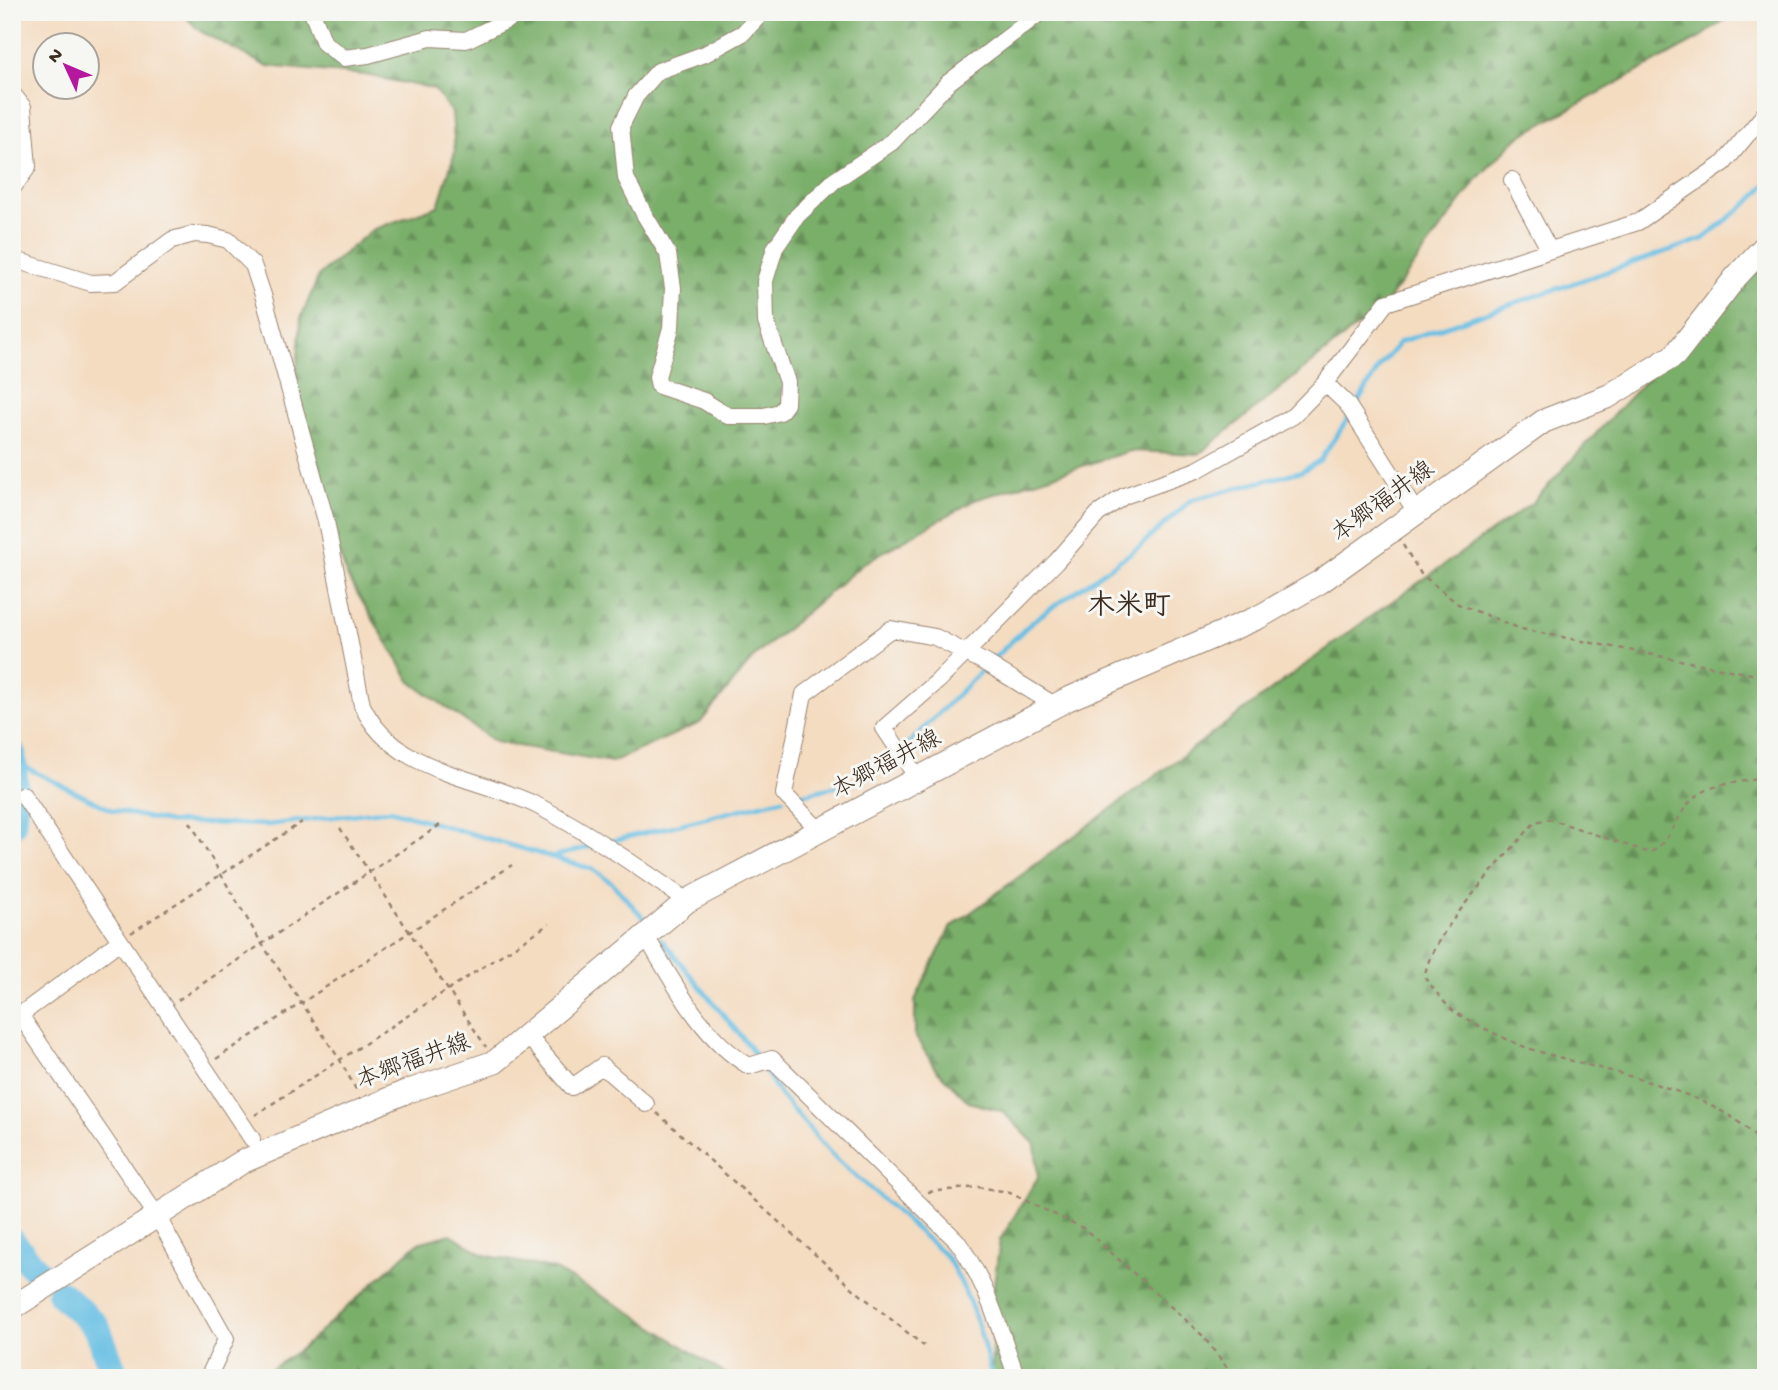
<svg xmlns="http://www.w3.org/2000/svg" width="1778" height="1390" font-family="'Gochi Hand','Klee One',sans-serif">
  <defs>
    <pattern id="forest-firs" width="22" height="20" patternUnits="userSpaceOnUse" patternTransform="scale(1.75)"><rect width="22" height="20" fill="#7aaf6b"/><path d="M5 1l3.5 6h-7zM16 11l3.5 6h-7z" fill="#658f57"/></pattern>
  </defs>
  <rect width="100%" height="100%" fill="#f6f6f2"/>
  <filter id="ink" filterUnits="userSpaceOnUse"><feTurbulence type="fractalNoise" baseFrequency=".0143" numOctaves="2"/><feDisplacementMap in="SourceGraphic" scale="14" xChannelSelector="R" yChannelSelector="G"/><feConvolveMatrix kernelMatrix="1 2 1 2 8 2 1 2 1" color-interpolation-filters="sRGB"/></filter>
  <filter id="wash" filterUnits="userSpaceOnUse"><feTurbulence type="fractalNoise" baseFrequency=".00686" numOctaves="4" result="noise"/><feDisplacementMap in="SourceGraphic" scale="28" xChannelSelector="R" yChannelSelector="G"/><feGaussianBlur stdDeviation="1.57" result="paint"/><feColorMatrix in="noise" values="0 0 0 0 0 0 0 0 0 0 0 0 0 0 0 0 0 1.4 0 .05"/><feComposite in="paint" operator="in"/></filter>
  <g filter="url(#wash)">
    <rect width="100%" height="100%" fill="#f4dcc1"/>
    <path fill="url(#forest-firs)" stroke="#5a6c44" stroke-width="2" d="M 181,12 L 1735,12 L 1700,38 L 1518,137 L 1479,177 L 1386,303 L 1199,454 L 1130,451 L 975,500 L 864,563 L 754,657 L 700,723 L 612,762 L 495,742 L 411,682 L 348,578 L 293,422 L 301,318 L 319,275 L 372,230 L 438,206 L 455,152 L 452,113 L 434,89 L 365,75 L 266,66 L 200,31 Z
      M 1766,250 L 1766,1378 L 992,1378 L 992,1299 L 1000,1240 L 1038,1177 L 1035,1144 L 1002,1111 L 969,1102 L 936,1069 L 915,1036 L 915,1000 L 950,928 L 1374,614 L 1532,503 Z
      M 451,1234 L 484,1255 L 553,1269 L 634,1314 L 731,1378 L 258,1378 L 302,1348 L 418,1243 Z"/>
    <g fill="none" stroke-linecap="round" stroke-linejoin="round">
      <path stroke="#67bfe4" stroke-width="4.5" d="M 1354,409 L 1380,366 L 1400,342 L 1703,239 L 1753,199 L 1766,184
        M 991,661 L 1033,621 L 1139,547 L 1191,500 L 1302,471 L 1320,460 L 1349,417
        M 13,756 L 29,769 L 112,810 L 169,822 L 267,825 L 390,810 L 592,869 L 611,882 L 650,925
        M 792,797 L 863,780 L 888,764 L 985,667
        M 608,842 L 783,799
        M 556,856 L 596,845
        M 661,939 L 749,1046 L 781,1096 L 831,1154 L 946,1256 C 970,1293 982,1335 992,1378"/>
      <path stroke="#67bfe4" stroke-width="28" d="M 12,754 L 15,793 L 12,824
        M 12,1242 L 40,1275
        M 61,1294 L 96,1326 L 116,1378"/>
    </g>
  </g>
  <g filter="url(#ink)">
    <g fill="none" stroke-linecap="round" stroke-linejoin="round">
      <g stroke="#988370" stroke-width="18">
        <path id="street" d="M 312,12 L 324,43 L 344,58 L 368,55 L 430,38 L 466,40 L 524,12
          M 755,12 L 757,18 L 743,33 L 705,54 L 658,71 L 636,96 L 621,126 L 626,178 L 644,214 L 668,254 L 673,288 L 671,328 L 657,377 L 659,386 L 704,401 L 728,416 L 764,416 L 780,412 L 786,404 L 787,382 L 766,322 L 765,281 L 775,248 L 797,216 L 834,181 L 892,142 L 949,82 L 1041,12
          M 12,93 L 23,107 L 28,167 L 12,189
          M 1512,180 L 1549,249
          M 12,259 L 91,283 L 115,282 L 172,240 L 194,234 L 208,235 L 228,240 L 253,265 L 264,298 L 326,521 L 362,705 C 393,773 478,776 538,806 C 590,833 638,867 687,901
          M 1416,512 L 1347,404 L 1325,383 L 1386,303 L 1638,222 L 1724,163 L 1766,112
          M 918,779 L 884,728 L 938,681 L 1056,562 L 1098,514 L 1124,496 L 1197,470 L 1293,416 L 1325,383
          M 23,795 L 252,1139
          M 820,831 L 784,794 L 804,694 L 891,629 L 935,637 L 988,664 L 1056,706
          M 645,935 C 674,982 700,1037 749,1066 L 772,1059 L 957,1241 C 987,1282 1000,1331 1017,1378
          M 120,941 L 20,1015 L 157,1216 L 226,1339 L 208,1378
          M 527,1035 L 572,1087 L 602,1066 L 646,1104"/>
      </g>
      <g stroke="#988370" stroke-width="25">
        <path id="secondary" d="M 12,1308 L 242,1162 L 403,1093 L 495,1062 L 687,901 L 1066,700 L 1259,617 L 1320,582 L 1544,421 L 1609,396 L 1675,355 L 1736,277 L 1766,245"/>
      </g>
      <path stroke="#988370" stroke-width="2.5" stroke-dasharray="5 5" stroke-linecap="butt" d="M 1403,545 L 1421,574 L 1458,604 L 1521,629 L 1766,677
        M 1766,778 C 1743,782 1712,782 1693,799 C 1675,816 1674,838 1650,853 L 1550,819 L 1535,822 C 1508,855 1425,939 1425,978 C 1435,990 1445,1006 1458,1014 C 1478,1026 1503,1038 1525,1047 C 1589,1070 1733,1089 1766,1152
        M 190,822 L 262,944 L 340,1060 L 358,1093
        M 340,828 L 486,1047
        M 131,933 L 302,822
        M 178,1000 L 443,823
        M 216,1059 L 512,865
        M 657,1113 L 856,1291 L 924,1346
        M 255,1115 L 549,924
        M 928,1192 L 978,1187 L 1008,1192 L 1085,1229 L 1202,1335 L 1235,1378"/>
      <use href="#street" stroke="#fff" stroke-width="16"/>
      <use href="#secondary" stroke="#fff" stroke-width="23"/>
    </g>
  </g>
  <g text-anchor="middle" dominant-baseline="central" stroke-width="6" stroke-linejoin="round" paint-order="stroke">
    <g font-size="24" fill="#3b2a1e" stroke="#f6f6f2">
      <text transform="translate(1384 503) rotate(-36)">本郷福井線</text>
      <text transform="translate(887 766) rotate(-28)">本郷福井線</text>
      <text transform="translate(414 1063) rotate(-20)">本郷福井線</text>
    </g>
    <g font-size="28" font-weight="bold" fill="#3b2a1e" stroke="#f6f6f2">
      <text x="1129" y="607">木米町</text>
    </g>
  </g>
  <rect width="1778" height="1390" fill="none" stroke="#f6f6f2" stroke-width="42"/>
  <g transform="translate(66 66) rotate(314)"><circle r="33" fill="#f6f6f2" stroke="#aba49d" stroke-width="2"/>
  <path d="M0-5L12 26L0 18L-12 26Z" fill="#b5179e"/>
  <text y="-10" font-size="19" font-weight="bold" text-anchor="middle" fill="#3b2a1e">N</text>
  </g>
</svg>
